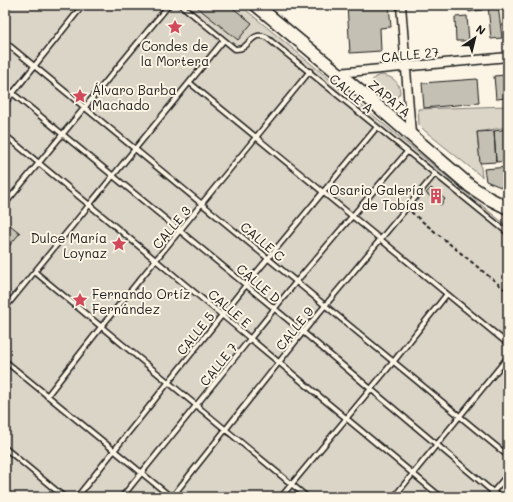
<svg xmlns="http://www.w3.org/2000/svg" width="513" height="502" font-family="Mali,sans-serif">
  <rect width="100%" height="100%" fill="#fcf5e5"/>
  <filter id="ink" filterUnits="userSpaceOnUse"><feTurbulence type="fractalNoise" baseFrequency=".025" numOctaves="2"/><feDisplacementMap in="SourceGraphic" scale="8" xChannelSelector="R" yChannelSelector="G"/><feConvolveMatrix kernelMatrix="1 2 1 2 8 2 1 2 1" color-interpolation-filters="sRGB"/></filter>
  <g filter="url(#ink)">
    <path fill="#dbd5c8" stroke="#7c7872" d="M 5,5 L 240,5 L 508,227 L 508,497 L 5,497 Z
      M 381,75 C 392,76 400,82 400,93 L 398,96 L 393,101 C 384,100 374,90 372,81 L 375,77 Z
      M 508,106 L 508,127 L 477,132 L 482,177 L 425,131 L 419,125 L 418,109 Z"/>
    <path fill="#c4c0b3" stroke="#1c1c1c" d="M 201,5 L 229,5 L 252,23 L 238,40 L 198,8 Z
      M 347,5 L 389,5 L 391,27 L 380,28 L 381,51 L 350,53 Z
      M 468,5 L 482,5 L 482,10 L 469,12 Z
      M 488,5 L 498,5 L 502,38 L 491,39 Z
      M 504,5 L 508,5 L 508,35 Z
      M 467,16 L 469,41 L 456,41 L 455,17 Z
      M 505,75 L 507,98 L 496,99 L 494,76 Z
      M 477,79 L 479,103 L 424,108 L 422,83 Z
      M 508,129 L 508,161 L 496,162 L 494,131 Z
      M 494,131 L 496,162 L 480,163 L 477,132 Z
      M 508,167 L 508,190 L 486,181 L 484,169 Z
      M 431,188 L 445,199 L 441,205 L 426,193 Z
      M 10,225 L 20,233 L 10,245 L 5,241 L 5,232 Z"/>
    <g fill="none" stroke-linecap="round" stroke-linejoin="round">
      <g stroke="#1c1c1c" stroke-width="7">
        <path id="service" d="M 181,5 L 235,49 C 251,50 249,31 266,37 L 508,233
          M 5,42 L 508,456
          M 190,83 L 508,344
          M 5,87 L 303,332 L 499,497
          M 5,103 L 83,5
          M 5,135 L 441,497
          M 5,204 L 169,5
          M 35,272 L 307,497
          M 5,308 L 224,40
          M 5,361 L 171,497
          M 47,396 L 101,327 L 310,71
          M 5,448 L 64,497
          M 77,497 L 246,285 L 377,127
          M 122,497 L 296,282 L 407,152
          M 172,497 L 303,332 L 435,174
          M 281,497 L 394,361 L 447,294
          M 394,497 L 508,357
          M 489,497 L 508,474"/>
      </g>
      <g stroke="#1c1c1c" stroke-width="11">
        <path id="minor" d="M 401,5 L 411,134
          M 338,73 L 508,57"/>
      </g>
      <g stroke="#1c1c1c" stroke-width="15">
        <path id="secondary" d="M 256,5 L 368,98 L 470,186 L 488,198 L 508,208"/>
      </g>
      <path stroke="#1c1c1c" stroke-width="2" stroke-dasharray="4 3" stroke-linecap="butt" d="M 411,212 L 508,292"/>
      <use href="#service" stroke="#fcf5e5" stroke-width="4"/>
      <use href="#minor" stroke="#fcf5e5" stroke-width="8"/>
      <use href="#secondary" stroke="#fcf5e5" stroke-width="12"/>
    </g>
  </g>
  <defs>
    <g id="sight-bare" transform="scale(1.2)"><path d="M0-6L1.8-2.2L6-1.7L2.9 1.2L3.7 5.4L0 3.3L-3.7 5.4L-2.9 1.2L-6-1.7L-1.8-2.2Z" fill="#d1495b" stroke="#fcf5e5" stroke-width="2.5" paint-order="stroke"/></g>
    <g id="building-bare" transform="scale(1.2)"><path d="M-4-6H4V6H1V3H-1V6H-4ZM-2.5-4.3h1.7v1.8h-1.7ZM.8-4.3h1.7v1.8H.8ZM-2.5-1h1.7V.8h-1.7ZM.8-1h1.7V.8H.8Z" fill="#d1495b" stroke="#fcf5e5" stroke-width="2.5" paint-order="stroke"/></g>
  </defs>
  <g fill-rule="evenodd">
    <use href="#sight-bare" x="175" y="27"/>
    <use href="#sight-bare" x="80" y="96"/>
    <use href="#building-bare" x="436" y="196"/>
    <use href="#sight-bare" x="119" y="244"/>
    <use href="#sight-bare" x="80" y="300"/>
  </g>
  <g text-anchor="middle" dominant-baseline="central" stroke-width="4" stroke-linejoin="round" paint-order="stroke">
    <g font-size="13" fill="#1c1c1c" stroke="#fcf5e5" text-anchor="start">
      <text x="175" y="45" text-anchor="middle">Condes de<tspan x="175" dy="15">la Mortera</tspan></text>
      <text x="92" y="89">Álvaro Barba<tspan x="92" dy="15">Machado</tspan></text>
      <text x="424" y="189" text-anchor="end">Osario Galería<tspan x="424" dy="15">de Tobías</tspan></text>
      <text x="107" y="237" text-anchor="end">Dulce María<tspan x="107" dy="15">Loynaz</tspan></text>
      <text x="92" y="293">Fernando Ortíz<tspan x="92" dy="15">Fernández</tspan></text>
    </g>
    <g font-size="13" fill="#1c1c1c" stroke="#fcf5e5">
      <text transform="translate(410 54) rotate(-6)">CALLE 27</text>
      <text transform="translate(352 93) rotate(40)">CALLE A</text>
      <text transform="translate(390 98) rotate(40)">ZAPATA</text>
      <text transform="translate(171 227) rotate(-50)">CALLE 3</text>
      <text transform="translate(263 241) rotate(40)">CALLE C</text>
      <text transform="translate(259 283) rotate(40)">CALLE D</text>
      <text transform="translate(230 308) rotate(40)">CALLE E</text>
      <text transform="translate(294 328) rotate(-51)">CALLE 9</text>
      <text transform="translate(195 333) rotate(-51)">CALLE 5</text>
      <text transform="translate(218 364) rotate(-51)">CALLE 7</text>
    </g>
  </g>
  <rect width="513" height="502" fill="none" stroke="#fcf5e5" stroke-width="20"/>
  <rect x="10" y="10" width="493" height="482" fill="none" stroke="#1c1c1c" stroke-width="1.5" filter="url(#ink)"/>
  <g transform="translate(475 38) rotate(35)" stroke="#fcf5e5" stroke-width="3" paint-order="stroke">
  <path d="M0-3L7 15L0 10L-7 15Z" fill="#1c1c1c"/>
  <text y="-6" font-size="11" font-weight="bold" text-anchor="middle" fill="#1c1c1c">N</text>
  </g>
</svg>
